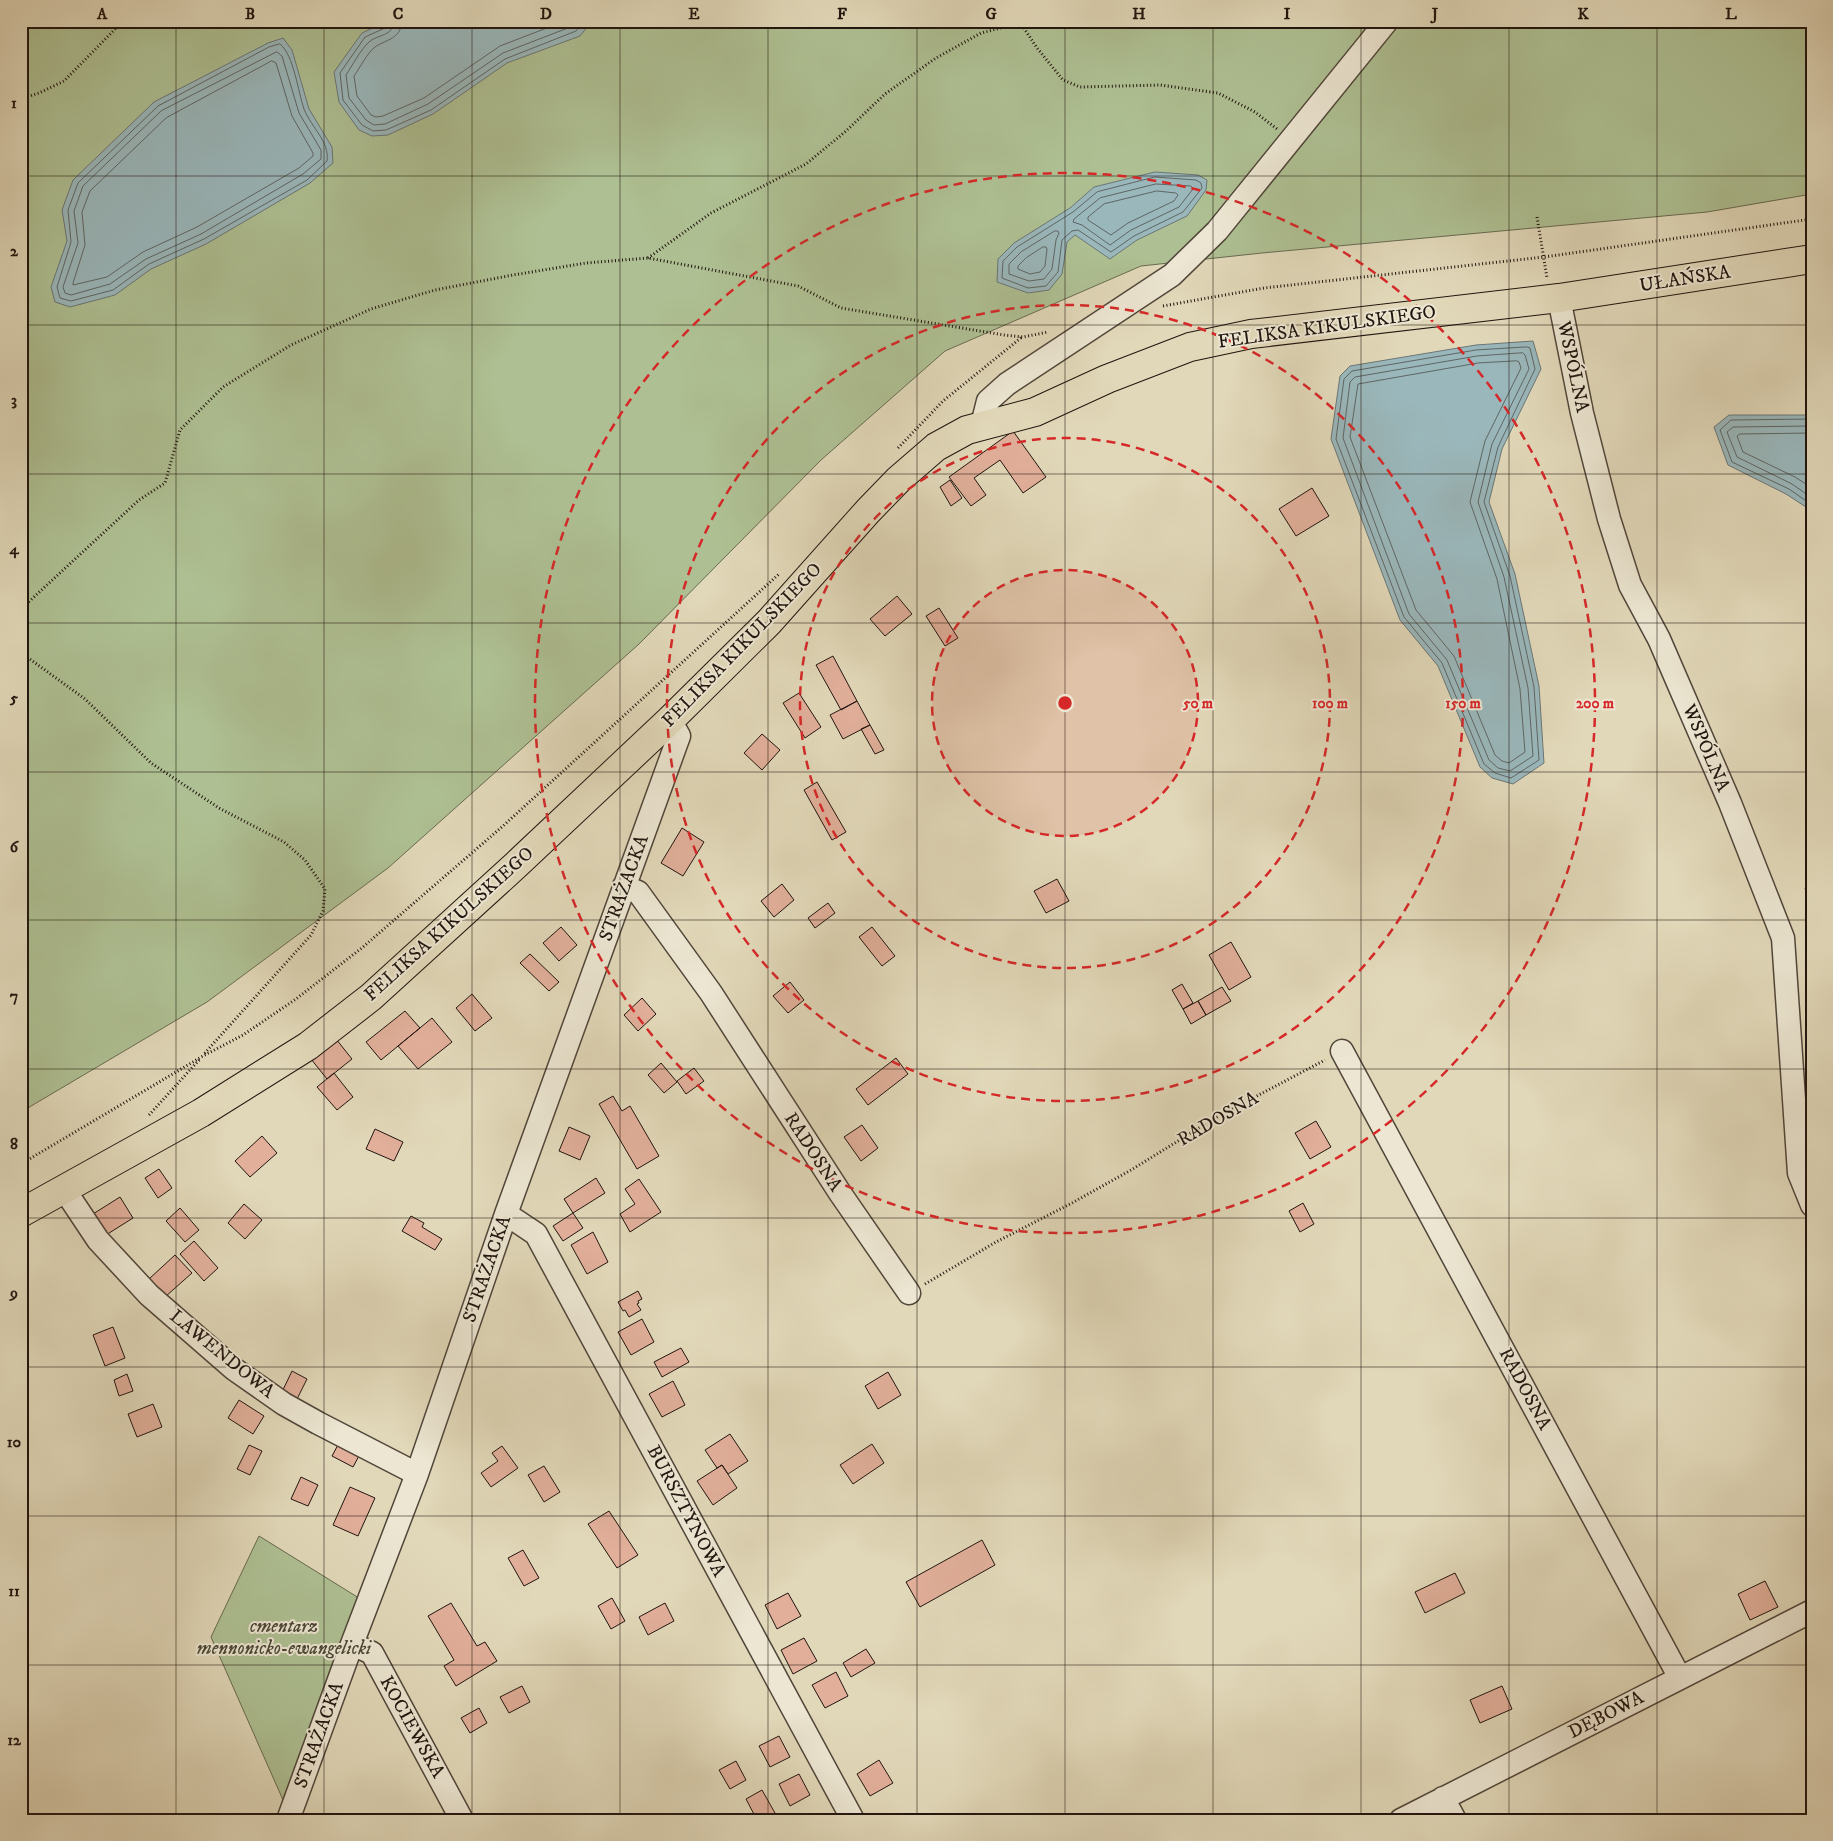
<svg xmlns="http://www.w3.org/2000/svg" width="1833" height="1841" font-family="'IM FELL DW Pica',serif">
  <rect width="100%" height="100%" fill="#e1d8b9"/>
  <filter id="stains"><feTurbulence type="fractalNoise" baseFrequency=".004" numOctaves="4"/><feColorMatrix values="0 0 0 0 .2 0 0 0 0 .09 0 0 0 0 .02 0 0 0 .5 -.17"/></filter>
  <radialGradient id="worn" r=".72"><stop offset=".6" stop-color="#630" stop-opacity="0"/><stop offset="1" stop-color="#630" stop-opacity=".3"/></radialGradient>
  <path fill="#aec093" stroke="#686a51" d="M 21,21 L 1812,21 L 1812,194 L 1707,212 L 1262,253 L 1141,266 L 945,351 L 821,460 L 639,644 L 388,868 L 207,1002 L 21,1112 Z
    M 259,1536 L 367,1603 L 287,1809 L 211,1637 Z"/>
  <path fill="#9ab7bb" stroke="#6a7676" d="M 388,21 L 592,21 L 580,36 L 507,63 L 433,114 L 388,135 L 372,136 L 359,130 L 339,102 L 334,72 L 362,33 Z
    M 283,38 L 292,50 L 309,109 L 332,147 L 333,163 L 310,183 L 206,244 L 151,269 L 115,295 L 70,307 L 55,302 L 51,287 L 67,241 L 62,210 L 73,180 L 154,102 L 268,43 Z
    M 1155,172 L 1198,175 L 1207,180 L 1206,190 L 1187,216 L 1137,240 L 1110,259 L 1075,235 L 1067,242 L 1062,274 L 1049,290 L 1028,293 L 997,282 L 998,259 L 1014,243 L 1070,208 L 1094,187 Z
    M 1533,341 L 1541,369 L 1502,449 L 1489,502 L 1515,574 L 1539,686 L 1544,763 L 1513,784 L 1492,778 L 1480,767 L 1438,666 L 1400,620 L 1331,439 L 1340,376 L 1350,366 L 1476,345 Z
    M 1729,415 L 1812,415 L 1812,511 L 1786,494 L 1728,465 L 1714,427 Z"/>
  <g fill="none" stroke-linecap="round" stroke-linejoin="round">
    <path stroke="#5e6665" stroke-width="1" d="M 388,21 L 385,28 L 365,37 L 340,73 L 343,100 L 362,125 L 373,131 L 386,130 L 431,110 L 505,59 L 576,31 L 585,21
      M 394,21 C 393,37 378,34 369,42 C 361,49 352,66 346,75 L 349,98 L 366,120 L 374,125 L 385,124 L 428,104 L 503,53 L 573,26 L 577,21
      M 402,21 C 401,39 387,39 375,47 C 367,53 360,68 354,76 L 357,96 L 371,115 L 376,117 L 383,116 L 424,98 L 500,46 L 565,21
      M 280,44 C 294,55 298,92 304,109 C 311,127 330,142 327,161 L 307,180 L 204,239 L 149,264 L 113,290 L 71,301 L 60,298 L 57,287 L 71,242 L 68,210 L 78,183 L 158,106 L 269,47 Z
      M 277,52 L 282,56 L 299,113 L 321,150 L 321,159 L 303,174 L 201,234 L 146,259 L 110,284 L 71,295 L 65,293 L 63,287 L 78,243 L 74,211 L 83,186 L 161,111 Z
      M 272,61 L 276,63 L 292,116 L 313,153 L 313,156 L 299,168 L 197,227 L 143,252 L 107,277 L 73,285 L 73,283 L 85,245 L 82,212 L 90,191 L 166,118 Z
      M 1155,177 L 1196,180 L 1201,183 L 1202,188 L 1183,212 L 1134,236 L 1111,252 L 1078,230 L 1072,231 L 1062,240 L 1058,272 L 1046,286 L 1028,288 L 1002,278 L 1003,261 L 1017,247 L 1073,212 L 1097,192 Z
      M 1156,184 L 1191,186 L 1193,189 L 1179,207 L 1131,230 L 1110,245 L 1082,225 L 1073,222 L 1074,219 L 1100,198 Z
      M 1157,191 L 1176,193 L 1178,195 L 1174,201 L 1128,223 L 1111,235 L 1088,220 L 1088,217 L 1104,204 Z
      M 1055,231 L 1058,231 L 1059,233 L 1056,240 L 1052,269 L 1044,279 L 1029,281 L 1009,274 L 1009,264 L 1021,252 Z
      M 1043,247 L 1046,247 L 1047,249 L 1045,266 L 1040,272 L 1030,274 L 1018,269 L 1018,266 L 1026,258 Z
      M 1527,347 L 1530,348 L 1535,369 L 1498,447 L 1484,502 L 1510,576 L 1534,687 L 1539,760 L 1511,778 L 1495,773 L 1484,764 L 1442,663 L 1404,617 L 1336,439 L 1344,379 L 1352,371 L 1476,350 Z
      M 1523,353 L 1525,355 L 1529,369 L 1492,444 L 1478,502 L 1504,577 L 1528,688 L 1533,756 L 1510,771 L 1498,768 L 1489,760 L 1447,660 L 1409,614 L 1343,438 L 1350,382 L 1355,377 L 1477,356 Z
      M 1517,361 L 1519,362 L 1521,368 L 1485,441 L 1470,502 L 1497,579 L 1520,689 L 1525,752 L 1509,763 L 1502,761 L 1495,755 L 1454,656 L 1416,610 L 1350,437 L 1358,384 L 1478,363 Z
      M 1812,419 L 1731,420 L 1720,430 L 1732,462 L 1789,489 L 1812,505
      M 1812,426 L 1733,427 L 1727,432 L 1737,457 L 1792,484 L 1812,498
      M 1812,433 L 1740,434 L 1737,436 L 1743,452 L 1795,477 L 1812,488"/>
  </g>
  <path fill="#e1af9a" stroke="#21150f" d="M 1013,431 L 1046,477 L 1023,493 L 1000,460 L 974,478 L 986,495 L 971,506 L 949,477 Z
    M 950,480 L 962,498 L 951,506 L 940,487 Z
    M 1312,488 L 1329,516 L 1296,536 L 1279,509 Z
    M 897,596 L 912,614 L 885,636 L 870,619 Z
    M 939,608 L 958,638 L 945,646 L 926,616 Z
    M 833,656 L 857,701 L 841,710 L 816,665 Z
    M 799,693 L 821,727 L 805,738 L 783,703 Z
    M 857,701 L 870,725 L 843,739 L 830,715 Z
    M 870,725 L 884,750 L 875,754 L 861,729 Z
    M 762,734 L 780,750 L 762,770 L 744,753 Z
    M 817,782 L 846,832 L 832,840 L 804,790 Z
    M 682,828 L 704,842 L 683,876 L 661,863 Z
    M 1057,879 L 1069,901 L 1046,913 L 1034,891 Z
    M 782,884 L 794,900 L 774,917 L 761,901 Z
    M 1812,886 L 1812,906 L 1805,888 Z
    M 828,903 L 835,913 L 815,928 L 808,918 Z
    M 561,927 L 577,945 L 559,961 L 543,943 Z
    M 872,927 L 895,956 L 882,966 L 859,937 Z
    M 1231,942 L 1251,977 L 1229,990 L 1209,955 Z
    M 530,954 L 559,982 L 549,991 L 520,963 Z
    M 790,982 L 804,1000 L 788,1013 L 773,996 Z
    M 1182,984 L 1193,1003 L 1183,1009 L 1172,990 Z
    M 1222,987 L 1231,1001 L 1206,1015 L 1198,1001 Z
    M 472,994 L 492,1018 L 475,1031 L 456,1008 Z
    M 642,998 L 656,1014 L 638,1031 L 624,1015 Z
    M 1198,1001 L 1206,1015 L 1191,1024 L 1183,1009 Z
    M 405,1011 L 420,1028 L 381,1060 L 366,1042 Z
    M 432,1018 L 452,1042 L 418,1069 L 398,1046 Z
    M 336,1039 L 352,1059 L 327,1079 L 311,1059 Z
    M 896,1058 L 908,1074 L 868,1105 L 856,1089 Z
    M 661,1063 L 677,1082 L 664,1093 L 648,1075 Z
    M 694,1068 L 704,1081 L 686,1094 L 677,1081 Z
    M 334,1073 L 353,1097 L 337,1110 L 317,1087 Z
    M 613,1096 L 622,1111 L 630,1106 L 659,1156 L 637,1169 L 599,1104 Z
    M 1316,1121 L 1331,1147 L 1310,1159 L 1295,1133 Z
    M 862,1125 L 878,1148 L 861,1161 L 844,1137 Z
    M 569,1127 L 590,1136 L 580,1160 L 559,1151 Z
    M 375,1129 L 403,1142 L 394,1161 L 366,1149 Z
    M 262,1136 L 277,1153 L 250,1177 L 235,1161 Z
    M 159,1169 L 172,1188 L 158,1198 L 145,1178 Z
    M 596,1178 L 605,1193 L 573,1213 L 564,1199 Z
    M 639,1179 L 661,1212 L 630,1232 L 620,1214 L 635,1204 L 625,1189 Z
    M 120,1197 L 133,1218 L 106,1235 L 93,1214 Z
    M 1303,1203 L 1314,1224 L 1300,1232 L 1289,1211 Z
    M 244,1204 L 262,1220 L 245,1239 L 228,1223 Z
    M 180,1208 L 199,1230 L 185,1242 L 166,1221 Z
    M 573,1213 L 583,1228 L 563,1241 L 553,1226 Z
    M 411,1216 L 424,1223 L 422,1227 L 442,1239 L 435,1250 L 402,1231 Z
    M 593,1232 L 608,1262 L 587,1274 L 571,1245 Z
    M 194,1241 L 218,1268 L 204,1281 L 180,1254 Z
    M 175,1255 L 192,1273 L 165,1297 L 149,1279 Z
    M 638,1291 L 642,1299 L 638,1301 L 639,1303 L 637,1304 L 641,1310 L 629,1317 L 625,1310 L 623,1311 L 618,1302 Z
    M 642,1319 L 654,1342 L 631,1355 L 618,1332 Z
    M 113,1327 L 125,1358 L 105,1366 L 93,1335 Z
    M 681,1348 L 689,1362 L 662,1377 L 654,1362 Z
    M 292,1371 L 307,1379 L 295,1403 L 280,1396 Z
    M 888,1372 L 901,1395 L 878,1409 L 865,1386 Z
    M 127,1374 L 133,1391 L 119,1396 L 114,1380 Z
    M 673,1381 L 685,1405 L 662,1417 L 649,1394 Z
    M 239,1400 L 264,1416 L 253,1434 L 228,1418 Z
    M 153,1404 L 162,1427 L 137,1437 L 128,1414 Z
    M 730,1434 L 748,1461 L 728,1474 L 722,1465 L 717,1468 L 705,1450 Z
    M 339,1443 L 360,1454 L 353,1467 L 332,1456 Z
    M 872,1444 L 884,1463 L 853,1484 L 840,1465 Z
    M 249,1445 L 262,1451 L 250,1475 L 237,1469 Z
    M 502,1446 L 518,1468 L 491,1487 L 481,1473 L 498,1461 L 492,1453 Z
    M 722,1465 L 737,1488 L 713,1505 L 697,1481 Z
    M 544,1466 L 560,1492 L 544,1502 L 528,1475 Z
    M 301,1477 L 318,1485 L 308,1506 L 291,1499 Z
    M 350,1487 L 375,1498 L 358,1536 L 333,1525 Z
    M 609,1511 L 638,1555 L 617,1568 L 588,1524 Z
    M 982,1540 L 995,1565 L 920,1607 L 906,1582 Z
    M 523,1550 L 539,1578 L 524,1586 L 508,1558 Z
    M 1455,1573 L 1465,1593 L 1425,1613 L 1415,1592 Z
    M 1765,1581 L 1778,1607 L 1750,1620 L 1738,1594 Z
    M 788,1593 L 801,1616 L 777,1629 L 765,1605 Z
    M 612,1598 L 625,1621 L 611,1629 L 598,1606 Z
    M 451,1603 L 477,1646 L 485,1642 L 497,1661 L 456,1686 L 444,1666 L 454,1660 L 428,1616 Z
    M 665,1603 L 674,1621 L 648,1635 L 639,1617 Z
    M 804,1638 L 817,1661 L 793,1674 L 781,1650 Z
    M 866,1649 L 875,1663 L 851,1677 L 843,1663 Z
    M 836,1672 L 848,1696 L 825,1708 L 812,1685 Z
    M 522,1686 L 530,1702 L 509,1713 L 500,1697 Z
    M 1502,1686 L 1512,1709 L 1480,1723 L 1470,1700 Z
    M 479,1708 L 487,1723 L 470,1733 L 461,1718 Z
    M 779,1736 L 790,1757 L 770,1767 L 759,1746 Z
    M 879,1760 L 893,1783 L 870,1796 L 857,1774 Z
    M 736,1761 L 746,1780 L 730,1789 L 719,1770 Z
    M 799,1774 L 810,1795 L 790,1806 L 779,1784 Z
    M 762,1790 L 775,1813 L 763,1820 L 757,1820 L 746,1799 Z"/>
  <g fill="none" stroke-linecap="round" stroke-linejoin="round">
    <g stroke="#51463a" stroke-width="25">
      <path id="minor" d="M 1559,298 L 1582,413 L 1609,519 L 1630,585 L 1659,639 L 1730,803 L 1783,938 L 1799,1173 L 1812,1205
        M 982,425 L 988,401 L 1007,384 L 1172,275 L 1217,231 L 1387,21
        M 624,886 L 638,892 L 711,993 L 840,1193 L 909,1293
        M 1342,1051 L 1680,1678
        M 64,1189 L 98,1240 L 149,1295 L 234,1369 L 284,1404 L 318,1423 L 417,1474
        M 506,1214 L 536,1234 L 853,1820
        M 352,1644 L 372,1653 L 462,1820
        M 1443,1798 L 1455,1820
        M 288,1820 L 352,1644 L 417,1474 L 506,1214 L 679,736 L 670,720
        M 1401,1820 L 1812,1611"/>
    </g>
    <g stroke="#21150f" stroke-width="30">
      <path id="major" d="M 21,1213 L 201,1113 L 308,1046 L 371,997 L 517,864 L 670,720 L 769,622 L 868,511 L 899,479 L 936,447 L 967,430 L 1035,412 L 1107,379 L 1190,347 L 1251,334 L 1559,298 L 1812,259"/>
    </g>
    <path stroke="#21150f" stroke-width="3" stroke-dasharray="1 2.5" stroke-linecap="butt" d="M 1020,22 L 1037,48 L 1063,80 L 1080,87 L 1160,85 L 1218,93 L 1255,112 L 1277,129
      M 21,99 L 39,93 L 64,81 L 123,21
      M 1537,217 L 1547,278
      M 648,258 L 711,213 L 806,164 L 846,131 L 885,94 L 936,58 L 981,33 L 1020,23
      M 1163,306 L 1264,288 L 1544,257 L 1812,219
      M 898,448 L 943,401 L 1022,337
      M 21,609 L 139,500 L 165,483 L 180,430 L 223,387 L 291,345 L 371,309 L 435,290 L 513,275 L 586,263 L 648,258 L 798,286 L 841,308 L 1004,335 L 1023,337 L 1048,332
      M 21,654 L 27,657 L 85,699 L 151,763 L 219,808 L 284,842 L 305,860 L 325,889 L 323,911 L 311,935 L 204,1054
      M 149,1115 L 200,1059
      M 21,1164 L 203,1056 L 243,1035 L 296,999 L 363,947 L 503,826 L 779,574
      M 925,1284 L 996,1242 L 1072,1203 L 1131,1170 L 1217,1117 L 1325,1060"/>
    <use href="#minor" stroke="#ece6d2" stroke-width="22"/>
    <use href="#major" stroke="#e1d8b9" stroke-width="28"/>
  </g>
  <path fill="none" stroke="#21150f" stroke-width="1" stroke-opacity="0.55" d="M 176,21 L 176,1820M 324,21 L 324,1820M 472,21 L 472,1820M 620,21 L 620,1820M 768,21 L 768,1820M 917,21 L 917,1820M 1065,21 L 1065,1820M 1213,21 L 1213,1820M 1361,21 L 1361,1820M 1509,21 L 1509,1820M 1657,21 L 1657,1820M 21,176 L 1812,176M 21,325 L 1812,325M 21,474 L 1812,474M 21,623 L 1812,623M 21,772 L 1812,772M 21,920 L 1812,920M 21,1069 L 1812,1069M 21,1218 L 1812,1218M 21,1367 L 1812,1367M 21,1516 L 1812,1516M 21,1665 L 1812,1665"/>
  <circle cx="1065" cy="703" r="133" fill="#d62828" fill-opacity=".12"/>
  <g fill="none" stroke="#d62828" stroke-width="2.5" stroke-dasharray="9 6">
    <circle cx="1065" cy="703" r="133"/>
    <circle cx="1065" cy="703" r="265"/>
    <circle cx="1065" cy="703" r="398"/>
    <circle cx="1065" cy="703" r="530"/>
  </g>
  <g text-anchor="middle" dominant-baseline="central" stroke-width="4" stroke-linejoin="round" paint-order="stroke">
    <g font-size="19" fill="#21150f" stroke="#ece6d2">
      <text transform="translate(1685 279) rotate(-9)">UŁAŃSKA</text>
      <text transform="translate(1327 327) rotate(-8)">FELIKSA KIKULSKIEGO</text>
      <text transform="translate(1573 367) rotate(78)">WSPÓLNA</text>
      <text transform="translate(742 645) rotate(-46)">FELIKSA KIKULSKIEGO</text>
      <text transform="translate(1706 748) rotate(67)">WSPÓLNA</text>
      <text transform="translate(624 888) rotate(-70)">STRAŻACKA</text>
      <text transform="translate(449 924) rotate(-42)">FELIKSA KIKULSKIEGO</text>
      <text transform="translate(1218 1119) rotate(-30)">RADOSNA</text>
      <text transform="translate(813 1152) rotate(57)">RADOSNA</text>
      <text transform="translate(487 1269) rotate(-71)">STRAŻACKA</text>
      <text transform="translate(222 1354) rotate(39)">LAWENDOWA</text>
      <text transform="translate(1525 1389) rotate(62)">RADOSNA</text>
      <text transform="translate(686 1511) rotate(62)">BURSZTYNOWA</text>
      <text transform="translate(1606 1715) rotate(-27)">DĘBOWA</text>
      <text transform="translate(412 1727) rotate(61)">KOCIEWSKA</text>
      <text transform="translate(319 1735) rotate(-70)">STRAŻACKA</text>
    </g>
    <g font-size="19" font-style="italic" fill="#4b4837" stroke="#ece6d2">
      <text x="284" y="1626">cmentarz<tspan x="284" dy="22">mennonicko-ewangelicki</tspan></text>
    </g>
  </g>
  <circle cx="1065" cy="703" r="8" fill="#d62828" stroke="#ece6d2" stroke-width="2.5"/>
  <g font-size="15" text-anchor="middle" font-weight="bold" fill="#d62828" stroke="#ece6d2" stroke-width="4" stroke-linejoin="round" paint-order="stroke">
    <text x="1198" y="708">50 m</text>
    <text x="1330" y="708">100 m</text>
    <text x="1463" y="708">150 m</text>
    <text x="1595" y="708">200 m</text>
  </g>
  <rect width="1833" height="1841" fill="none" stroke="#e1d8b9" stroke-width="55"/>
  <rect x="28" y="28" width="1778" height="1786" fill="none" stroke="#21150f" stroke-width="2"/>
  <g font-size="16" text-anchor="middle" font-weight="bold" fill="#21150f">
    <text x="102" y="19">A</text>
    <text x="250" y="19">B</text>
    <text x="398" y="19">C</text>
    <text x="546" y="19">D</text>
    <text x="694" y="19">E</text>
    <text x="842" y="19">F</text>
    <text x="991" y="19">G</text>
    <text x="1139" y="19">H</text>
    <text x="1287" y="19">I</text>
    <text x="1435" y="19">J</text>
    <text x="1583" y="19">K</text>
    <text x="1731" y="19">L</text>
    <text x="14" y="108">1</text>
    <text x="14" y="256">2</text>
    <text x="14" y="405">3</text>
    <text x="14" y="554">4</text>
    <text x="14" y="703">5</text>
    <text x="14" y="852">6</text>
    <text x="14" y="1001">7</text>
    <text x="14" y="1149">8</text>
    <text x="14" y="1298">9</text>
    <text x="14" y="1447">10</text>
    <text x="14" y="1596">11</text>
    <text x="14" y="1745">12</text>
  </g>
  <rect width="100%" height="100%" filter="url(#stains)"/>
  <rect width="100%" height="100%" fill="url(#worn)"/>
</svg>
